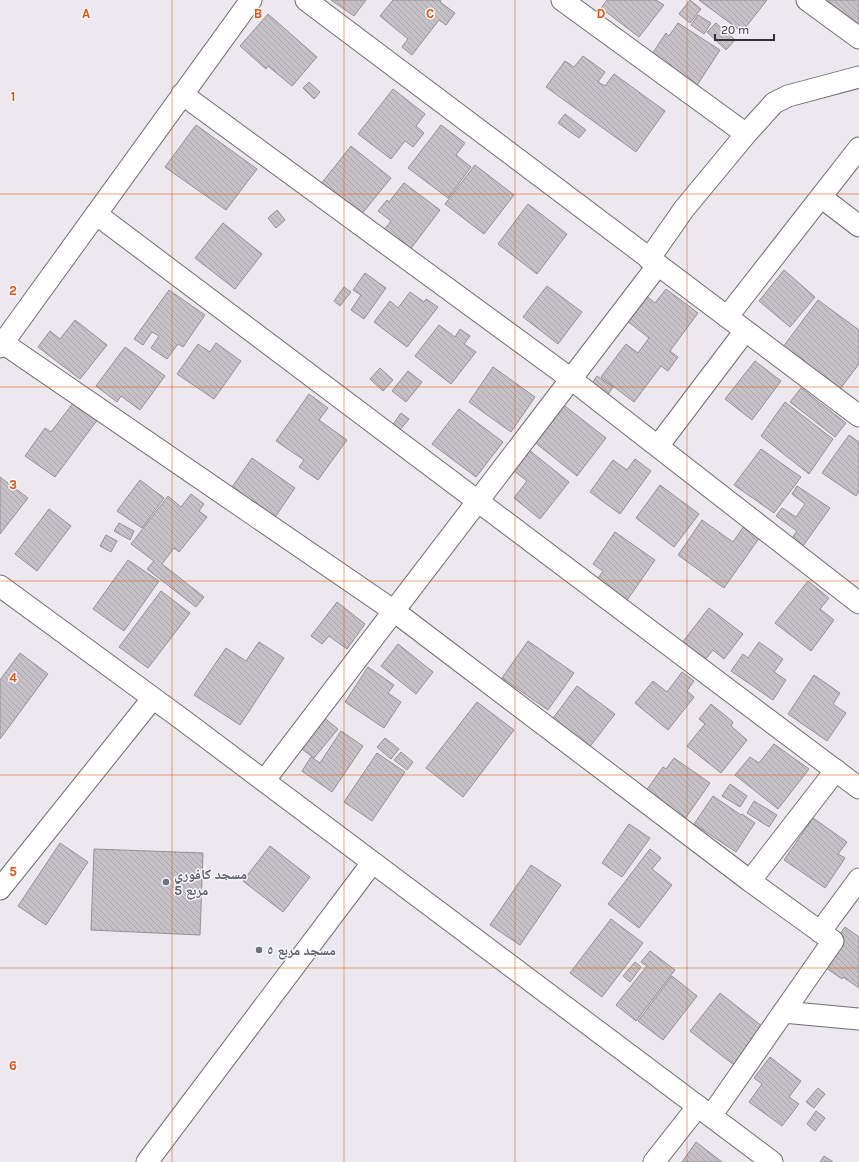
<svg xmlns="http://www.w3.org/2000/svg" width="859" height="1162" font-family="Karla,'Noto Naskh Arabic',sans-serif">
  <defs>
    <pattern id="building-back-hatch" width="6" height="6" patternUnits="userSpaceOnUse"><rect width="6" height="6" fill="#c5c1c7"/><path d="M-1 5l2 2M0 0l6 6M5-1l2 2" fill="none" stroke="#aaa6ab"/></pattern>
  </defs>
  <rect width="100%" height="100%" fill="#ebe8ef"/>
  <path fill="url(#building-back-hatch)" stroke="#949095" d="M 331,0 L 366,0 L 354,16 Z
    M 393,0 L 441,0 L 440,2 L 455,13 L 446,25 L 439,20 L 412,55 L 402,47 L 408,39 L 380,16 Z
    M 607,0 L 656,0 L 664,5 L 639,37 L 601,8 Z
    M 690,0 L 701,9 L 690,23 L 679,14 Z
    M 699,0 L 767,0 L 742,32 Z
    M 829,0 L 859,0 L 859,30 L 825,5 Z
    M 268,14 L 317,57 L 292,86 L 268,66 L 266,69 L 240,46 Z
    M 698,15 L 711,23 L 704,34 L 691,25 Z
    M 678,23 L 720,50 L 694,90 L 648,60 L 666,33 L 669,36 Z
    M 716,23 L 735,40 L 726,50 L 707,32 Z
    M 583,56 L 605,72 L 598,82 L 605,86 L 614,74 L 665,111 L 636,152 L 546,87 L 565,61 L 574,67 Z
    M 309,82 L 320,92 L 314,99 L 303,88 Z
    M 393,89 L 425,114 L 416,126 L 424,133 L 413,147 L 405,141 L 391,159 L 358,134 Z
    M 565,114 L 586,130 L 579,138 L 558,123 Z
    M 196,125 L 257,169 L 226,210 L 165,167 Z
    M 441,125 L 465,143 L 456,155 L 471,167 L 448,198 L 408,168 Z
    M 351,146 L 391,178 L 361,215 L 321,184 Z
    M 475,165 L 514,195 L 484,234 L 445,204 Z
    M 404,183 L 440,210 L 406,255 L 380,235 L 391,221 L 378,211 L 387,200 L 389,202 Z
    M 528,204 L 567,234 L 537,274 L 498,244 Z
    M 277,210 L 285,220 L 276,228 L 268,218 Z
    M 223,223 L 262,254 L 235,289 L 195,258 Z
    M 784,270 L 815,297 L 790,327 L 759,301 Z
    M 365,273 L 386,288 L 364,319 L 351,310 L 361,295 L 353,290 Z
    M 547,286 L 582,312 L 558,344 L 523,317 Z
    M 344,287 L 351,292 L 340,306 L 334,301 Z
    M 666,289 L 698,313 L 670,351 L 678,357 L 668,371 L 661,366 L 634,402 L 601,377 L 626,344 L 638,353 L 649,338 L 626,320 L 645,295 L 655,303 Z
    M 169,290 L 205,315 L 183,347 L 178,344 L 167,359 L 151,348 L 159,336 L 152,332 L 143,345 L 134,339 Z
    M 410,292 L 424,302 L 426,299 L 438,307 L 407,347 L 374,322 L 390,301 L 398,308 Z
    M 818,300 L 859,330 L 859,364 L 840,389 L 783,347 Z
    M 75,320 L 107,345 L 80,379 L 38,347 L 50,331 L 60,339 Z
    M 439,325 L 455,337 L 460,329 L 470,336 L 464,344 L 476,352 L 451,384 L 415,356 Z
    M 216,343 L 241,361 L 214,399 L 177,374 L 198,344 L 210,352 Z
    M 125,347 L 165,376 L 140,410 L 121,396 L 117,402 L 96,386 Z
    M 755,361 L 781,381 L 752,420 L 725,399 Z
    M 493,367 L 535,397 L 511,432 L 469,402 Z
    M 380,368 L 393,380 L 383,391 L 370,379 Z
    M 408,371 L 422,382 L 406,402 L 392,391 Z
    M 597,376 L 613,387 L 607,396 L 591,385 Z
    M 801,388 L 846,423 L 835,437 L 790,402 Z
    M 309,394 L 328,408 L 319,420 L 347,440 L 318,480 L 299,467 L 304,460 L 276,441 Z
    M 74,402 L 98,419 L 55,477 L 25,456 L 45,428 L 51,432 Z
    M 785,402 L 833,439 L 809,474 L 761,436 Z
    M 561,403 L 606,438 L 577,476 L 532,440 Z
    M 459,409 L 503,442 L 476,477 L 432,444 Z
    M 401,413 L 409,419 L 399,431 L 392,426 Z
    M 849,435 L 859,442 L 859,491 L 856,496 L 822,473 Z
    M 761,449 L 801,477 L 774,513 L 734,485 Z
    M 529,450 L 569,482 L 540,519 L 514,498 L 527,481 L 513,470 Z
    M 252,458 L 295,488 L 269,526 L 226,496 Z
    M 635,459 L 651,471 L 620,514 L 590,492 L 613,460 L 627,470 Z
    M 0,477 L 28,498 L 0,534 Z
    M 140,480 L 164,498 L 142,528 L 117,511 Z
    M 660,485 L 699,514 L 674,547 L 636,518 Z
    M 797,486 L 830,508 L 803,546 L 792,538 L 797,531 L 776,516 L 782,508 L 796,517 L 805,504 L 792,494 Z
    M 191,494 L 204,504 L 199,511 L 207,517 L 179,552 L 174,548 L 162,564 L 204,597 L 196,607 L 147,569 L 154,561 L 131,544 L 168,496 L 181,507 Z
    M 49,509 L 71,526 L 37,571 L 15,554 Z
    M 702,520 L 733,542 L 744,526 L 760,537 L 724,588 L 678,555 Z
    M 119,523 L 134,531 L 130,540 L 114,531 Z
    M 615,532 L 655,560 L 623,606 L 593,585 L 603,571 L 593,564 Z
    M 106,535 L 117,541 L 111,552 L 100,546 Z
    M 128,560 L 159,581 L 124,631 L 93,609 Z
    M 808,581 L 829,598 L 820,609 L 834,620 L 811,651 L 775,623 Z
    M 161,591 L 190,613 L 148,668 L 119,647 Z
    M 337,602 L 365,624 L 347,649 L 329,636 L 322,644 L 311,636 Z
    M 709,608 L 743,634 L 724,659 L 713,650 L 700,666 L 678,648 Z
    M 528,641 L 574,673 L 548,710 L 502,678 Z
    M 259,642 L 284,658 L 240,725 L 194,695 L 226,648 L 246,661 Z
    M 759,642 L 783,659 L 774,672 L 786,680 L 773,700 L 731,671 L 743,654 L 748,658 Z
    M 398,644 L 433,672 L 416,694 L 381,666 Z
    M 20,653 L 48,674 L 0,739 L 0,680 Z
    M 368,667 L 394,685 L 388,693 L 401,702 L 384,728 L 345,702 Z
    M 682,672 L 694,681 L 687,691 L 694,697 L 668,730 L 635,703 L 653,681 L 667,692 Z
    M 814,675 L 840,693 L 833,704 L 846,713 L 827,741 L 788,714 Z
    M 577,686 L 615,714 L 585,753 L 548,725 Z
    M 477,702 L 514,730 L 463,797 L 426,768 Z
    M 711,704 L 733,722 L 731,726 L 747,740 L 721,773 L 687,746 L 705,724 L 699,719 Z
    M 323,717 L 338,729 L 314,758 L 299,747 Z
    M 341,731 L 363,746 L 332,792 L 302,771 L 311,757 L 320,763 Z
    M 385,738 L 399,749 L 391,759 L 377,747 Z
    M 774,744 L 809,769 L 778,809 L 735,775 L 750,757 L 759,763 Z
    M 401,752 L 413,762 L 407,770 L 394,760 Z
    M 377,753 L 405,772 L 372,821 L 344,802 Z
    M 674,758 L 710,783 L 682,823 L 643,795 L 663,767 L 666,769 Z
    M 730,784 L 747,796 L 740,807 L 722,796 Z
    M 713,796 L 741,815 L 742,814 L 755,823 L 736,852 L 694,824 Z
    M 754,801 L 777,815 L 769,827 L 747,813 Z
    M 813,818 L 847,842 L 838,854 L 845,858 L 825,888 L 784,860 Z
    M 629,824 L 650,838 L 622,877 L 602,863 Z
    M 60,843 L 88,862 L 46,925 L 18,906 Z
    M 270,846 L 310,877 L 283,912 L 243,881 Z
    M 94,849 L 203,853 L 200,935 L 91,930 Z
    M 650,849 L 661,858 L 652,869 L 672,885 L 639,928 L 608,904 Z
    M 531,865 L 561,885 L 520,945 L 490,925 Z
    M 611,919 L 643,943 L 602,997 L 570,973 Z
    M 845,927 L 859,937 L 859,988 L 843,977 L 842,979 L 819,963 Z
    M 650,951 L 675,970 L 636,1021 L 616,1005 L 647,966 L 641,962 Z
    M 635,962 L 641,967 L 630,982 L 623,976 Z
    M 672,976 L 697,996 L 663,1040 L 638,1021 Z
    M 720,993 L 763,1027 L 734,1065 L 690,1031 Z
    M 770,1057 L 801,1081 L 789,1097 L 799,1104 L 782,1126 L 749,1102 L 762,1084 L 754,1078 Z
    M 818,1088 L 825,1094 L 814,1108 L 806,1102 Z
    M 816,1111 L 825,1118 L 815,1131 L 807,1124 Z
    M 696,1142 L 722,1162 L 682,1162 Z
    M 824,1156 L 833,1162 L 820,1162 Z"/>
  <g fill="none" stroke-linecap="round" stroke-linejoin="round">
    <g stroke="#706d73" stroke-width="23">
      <path id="minor" d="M 306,0 L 859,416
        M 562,0 L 746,134
        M 807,0 L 859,38
        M 182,94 L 571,379 L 859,603
        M 821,197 L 859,226
        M 96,214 L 859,788
        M 649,259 L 684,209 L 746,134 L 774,103 L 788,96 L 859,77
        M 727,317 L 859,148
        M 3,343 L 394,611 L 750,881 L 833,941 L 711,1116
        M 0,347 L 251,0
        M 658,446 L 745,331
        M 0,586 L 183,720 L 772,1162
        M 264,781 L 658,265
        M 750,881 L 836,770
        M 0,889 L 153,698
        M 820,932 L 859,879
        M 783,1012 L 859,1019
        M 147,1162 L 372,863
        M 654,1162 L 698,1106"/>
    </g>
    <use href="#minor" stroke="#fff" stroke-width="21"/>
  </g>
  <path fill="none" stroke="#df570e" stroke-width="1" stroke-opacity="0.55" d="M 172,0 L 172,1162M 344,0 L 344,1162M 515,0 L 515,1162M 687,0 L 687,1162M 0,194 L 859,194M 0,387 L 859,387M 0,581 L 859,581M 0,775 L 859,775M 0,968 L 859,968"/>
  <g fill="#6b7280" stroke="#f8f5fc" stroke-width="1.5">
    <circle cx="166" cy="882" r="4"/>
    <circle cx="259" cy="950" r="4"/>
  </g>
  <g text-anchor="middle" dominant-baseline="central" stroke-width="3" stroke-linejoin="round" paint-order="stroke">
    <g font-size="14" font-weight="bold" fill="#5b616d" stroke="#f8f5fc" text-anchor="start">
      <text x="174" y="874">مسجد كافوري<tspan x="174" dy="16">مربع 5</tspan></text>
      <text x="267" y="950">مسجد مربع ٥</text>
    </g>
  </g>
  <g font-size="13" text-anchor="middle" font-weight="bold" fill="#df570e" stroke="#f8f5fc" stroke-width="3" stroke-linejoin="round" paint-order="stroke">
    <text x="86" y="18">A</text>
    <text x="258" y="18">B</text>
    <text x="430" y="18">C</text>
    <text x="601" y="18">D</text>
    <text x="13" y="101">1</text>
    <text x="13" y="295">2</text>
    <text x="13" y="489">3</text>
    <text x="13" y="682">4</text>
    <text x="13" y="876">5</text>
    <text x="13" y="1070">6</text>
  </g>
  <path d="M715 34v6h59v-6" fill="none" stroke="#323133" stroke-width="2"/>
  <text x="721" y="34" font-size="12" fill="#323133" stroke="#f8f5fc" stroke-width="3" paint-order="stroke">20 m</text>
</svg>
